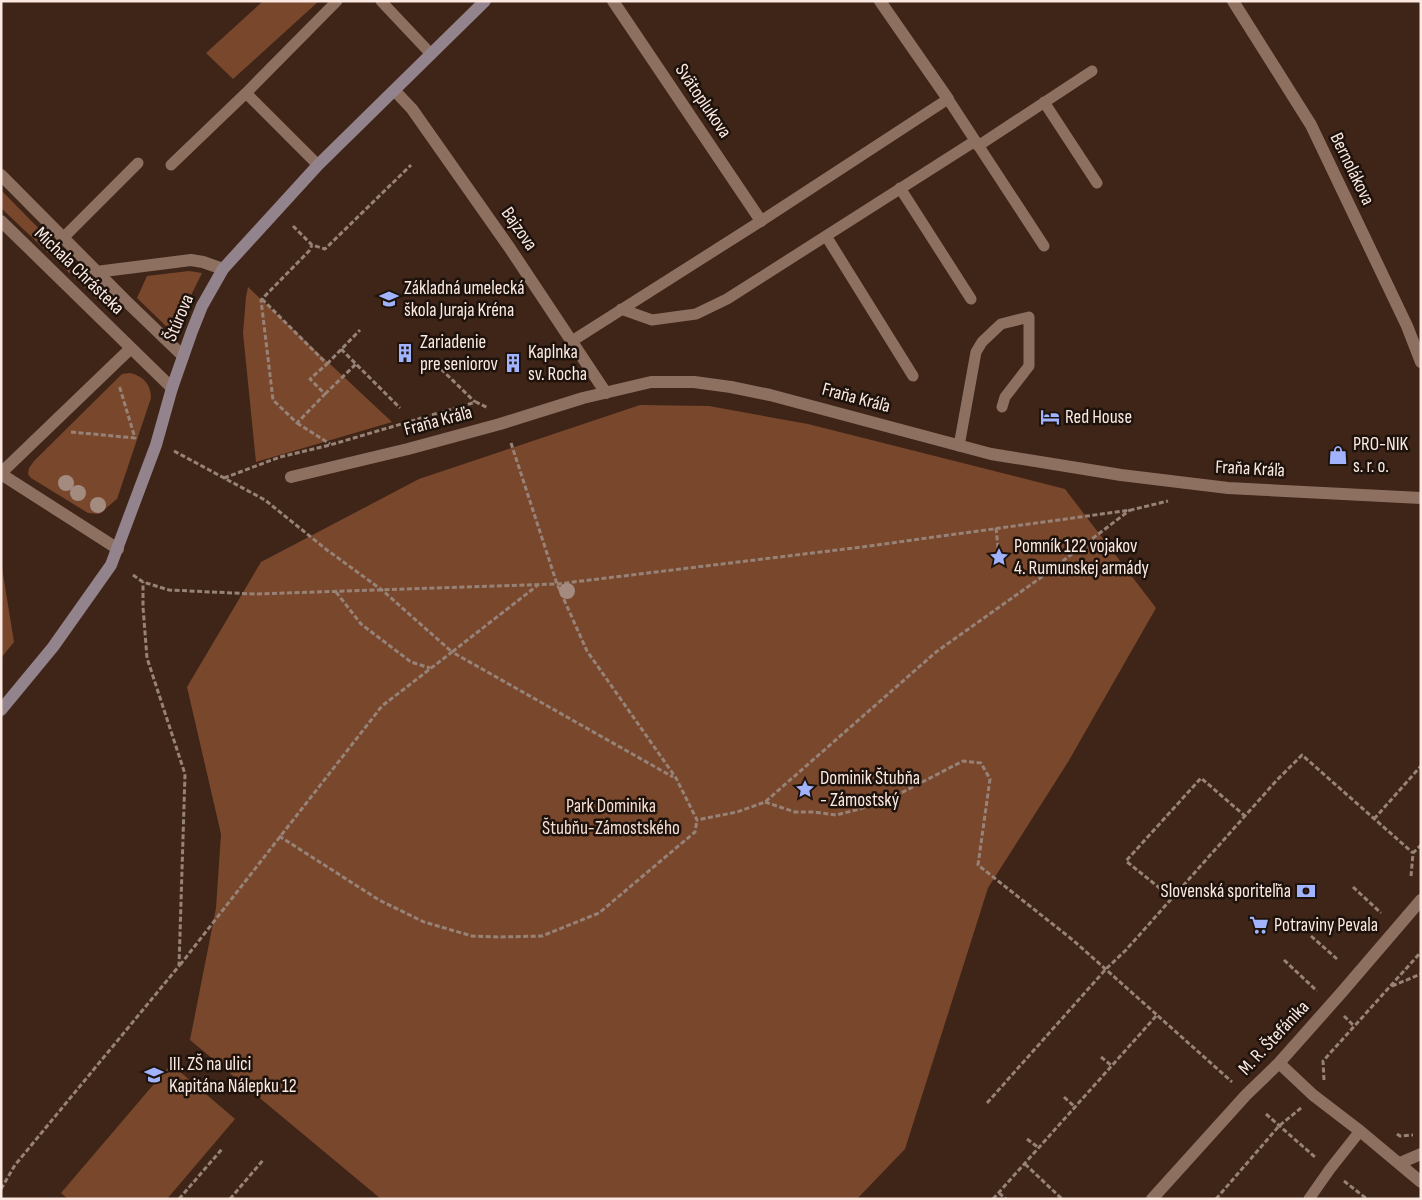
<svg xmlns="http://www.w3.org/2000/svg" width="1422" height="1200" font-family="'Sofia Sans Condensed',sans-serif">
  <rect width="100%" height="100%" fill="#3e2518"/>
  <path fill="#79472c" d="M 263,1 L 319,1 L 233,79 L 206,53 Z
    M 1,190 L 106,297 L 108,299 L 107,302 L 103,304 L 100,302 L 1,208 Z
    M 189,271 L 202,273 L 176,326 L 168,328 L 137,298 L 147,276 Z
    M 248,287 L 392,422 L 256,462 L 243,333 L 246,297 Z
    M 130,373 C 143,376 151,384 151,398 L 117,499 L 99,514 L 88,513 L 31,478 L 28,474 L 29,468 L 34,461 L 122,374 Z
    M 640,405 L 709,406 L 808,424 L 1065,489 L 1156,608 L 1068,762 L 988,888 L 905,1149 L 857,1199 L 381,1199 L 190,1040 L 216,908 L 221,834 L 187,687 L 261,562 L 419,479 Z
    M 1,562 L 14,642 L 1,658 Z
    M 171,1064 L 235,1119 L 167,1199 L 68,1199 L 61,1193 Z"/>
  <g fill="none" stroke-linecap="round" stroke-linejoin="round">
    <path stroke="#978277" stroke-width="3" stroke-dasharray="5 2.5" stroke-linecap="butt" d="M 293,226 L 312,245 L 325,249 L 411,165
      M 262,299 L 327,364 L 310,379 L 325,394 L 297,423 L 273,400 L 261,300 L 309,251 L 312,245
      M 341,349 L 400,408
      M 327,364 L 360,330
      M 441,369 L 475,402
      M 325,394 L 356,364
      M 297,423 L 330,444
      M 71,432 L 135,438 L 119,385
      M 511,443 L 557,584 L 587,651 L 676,778 L 697,820 L 737,812 L 765,802 L 936,652 L 1043,576 L 1130,510
      M 174,451 L 265,500 L 327,550 L 382,590 L 452,652 L 538,585
      M 224,478 L 280,457 L 330,445 L 476,402 L 488,408
      M 996,528 L 999,557
      M 133,575 L 143,582 L 169,590 L 255,594 L 557,584 L 862,547 L 1131,510 L 1168,501
      M 336,592 L 361,624 L 411,662 L 430,668
      M 765,802 L 795,812 L 814,812 L 836,815 L 860,809 L 901,793 L 963,761 L 981,763 L 990,779 L 978,865 L 1074,941 L 1157,1015
      M 1374,819 L 1421,766
      M 279,836 L 379,900 L 424,922 L 472,936 L 500,937 L 542,936 L 599,913 L 695,832 L 697,820
      M 1411,876 L 1413,853 L 1421,845
      M 1353,887 L 1381,913
      M 1172,898 L 1126,861 L 1201,778 L 1245,816
      M 1311,936 L 1337,959
      M 1284,960 L 1317,991
      M 180,965 L 382,706 L 452,652 L 673,777
      M 1392,986 L 1421,974
      M 1344,1016 L 1354,1026
      M 1101,1057 L 1112,1066
      M 1324,1080 L 1323,1061 L 1421,952
      M 1064,1097 L 1075,1107
      M 987,1103 L 1106,969 L 1126,950 L 1276,781 L 1302,755 L 1413,853
      M 1266,1114 L 1316,1158
      M 1397,1134 L 1400,1136 L 1413,1135
      M 1027,1139 L 1039,1148
      M 1025,1164 L 1062,1199
      M 1344,1181 L 1367,1199
      M 1,1189 L 15,1165 L 179,966 L 185,774 L 147,658 L 143,607 L 143,582
      M 999,1193 L 1006,1199
      M 179,1199 L 222,1149
      M 230,1199 L 264,1159
      M 993,1199 L 1157,1015 L 1232,1082
      M 1216,1199 L 1279,1126 L 1301,1108"/>
    <path stroke="#8e7061" stroke-width="11" d="M 381,1 L 431,54
      M 1044,102 L 1097,183
      M 978,146 L 1092,71
      M 171,165 L 246,93
      M 318,165 L 246,93 L 337,1
      M 900,188 L 971,299
      M 826,236 L 913,376
      M 63,238 L 138,163
      M 621,309 L 652,320 L 696,314 L 727,299 L 975,141
      M 572,341 L 761,221 L 948,99 L 1044,246
      M 959,446 L 976,352 L 982,342 L 1001,324 L 1029,317 L 1029,366 L 1005,397 L 1002,407
      M 1309,1199 L 1330,1169 L 1360,1131"/>
    <path stroke="#8e7061" stroke-width="12" d="M 613,1 L 761,221
      M 880,1 L 948,99
      M 1233,1 L 1311,125 L 1407,326 L 1421,362
      M 395,91 L 412,109 L 509,247 L 606,393
      M 1,175 L 126,301 L 183,356
      M 1,221 L 172,388
      M 96,272 L 191,260 L 203,262 L 223,269
      M 1,473 L 131,348
      M 1,474 L 118,549
      M 291,477 L 408,449 L 500,424 L 583,398 L 651,382 L 694,382 L 731,387 L 770,395 L 991,454 L 1121,475 L 1228,488 L 1421,498
      M 1279,1063 L 1313,1095 L 1360,1131 L 1421,1182
      M 1400,1163 L 1421,1154
      M 1152,1199 L 1246,1095 L 1279,1063 L 1342,992 L 1421,900"/>
    <path stroke="#93838c" stroke-width="12" d="M 1,710 L 53,647 L 111,565 L 156,445 L 172,388 L 192,331 L 202,306 L 223,269 L 318,165 L 485,1"/>
  </g>
  <g fill="#a48b7f">
    <circle cx="66" cy="483" r="8"/>
    <circle cx="78" cy="493" r="8"/>
    <circle cx="98" cy="505" r="8"/>
    <circle cx="567" cy="591" r="8"/>
  </g>
  <defs>
    <g id="school-bare" transform="scale(1.5)"><path d="M0-5L7-2L0 1L-7-2ZM-4 1L0 2.5L4 1V4Q0 6-4 4Z" fill="#a1b3fd" stroke="#1d120c" stroke-width="2.5" paint-order="stroke"/></g>
    <g id="building-bare" transform="scale(1.5)"><path d="M-4-6H4V6H1V3H-1V6H-4ZM-2.5-4.3h1.7v1.8h-1.7ZM.8-4.3h1.7v1.8H.8ZM-2.5-1h1.7V.8h-1.7ZM.8-1h1.7V.8H.8Z" fill="#a1b3fd" stroke="#1d120c" stroke-width="2.5" paint-order="stroke"/></g>
    <g id="hotel-bare" transform="scale(1.5)"><path d="M-6-4.5h1.5V1H6V5H4.5V3h-9V5H-6ZM-4 0a1.8 1.8 0 1 1 3.6 0ZM.5 0V-2.5h3Q6-2.5 6 0Z" fill="#a1b3fd" stroke="#1d120c" stroke-width="2.5" paint-order="stroke"/></g>
    <g id="shop-bare" transform="scale(1.5)"><path d="M-5-2.5h2.3a2.7 3.5 0 0 1 5.4 0H5L5.5 6h-11ZM-1.5-2.5h3a1.5 2.3 0 0 0-3 0Z" fill="#a1b3fd" stroke="#1d120c" stroke-width="2.5" paint-order="stroke"/></g>
    <g id="sight-bare" transform="scale(1.5)"><path d="M0-6L1.8-2.2L6-1.7L2.9 1.2L3.7 5.4L0 3.3L-3.7 5.4L-2.9 1.2L-6-1.7L-1.8-2.2Z" fill="#a1b3fd" stroke="#1d120c" stroke-width="2.5" paint-order="stroke"/></g>
    <g id="bank-bare" transform="scale(1.5)"><path d="M-6-4H6V4H-6ZM0-2.3a2.3 2.3 0 1 0 0 4.6a2.3 2.3 0 1 0 0-4.6Z" fill="#a1b3fd" stroke="#1d120c" stroke-width="2.5" paint-order="stroke"/></g>
    <g id="supermarket-bare" transform="scale(1.5)"><path d="M-6-5.5h2.5l.6 2H6L4.5 2H-2.5L-4.4-4H-6ZM-1.5 3.2a1.3 1.3 0 1 0 .1 0ZM3 3.2a1.3 1.3 0 1 0 .1 0Z" fill="#a1b3fd" stroke="#1d120c" stroke-width="2.5" paint-order="stroke"/></g>
  </defs>
  <g fill-rule="evenodd">
    <use href="#school-bare" x="389" y="299"/>
    <use href="#building-bare" x="405" y="353"/>
    <use href="#building-bare" x="513" y="363"/>
    <use href="#hotel-bare" x="1050" y="417"/>
    <use href="#shop-bare" x="1338" y="455"/>
    <use href="#sight-bare" x="999" y="557"/>
    <use href="#sight-bare" x="805" y="789"/>
    <use href="#bank-bare" x="1306" y="891"/>
    <use href="#supermarket-bare" x="1259" y="925"/>
    <use href="#school-bare" x="154" y="1075"/>
  </g>
  <g text-anchor="middle" dominant-baseline="central" stroke-width="5" stroke-linejoin="round" paint-order="stroke">
    <g font-size="19" fill="#fceae2" stroke="#1d120c">
      <text transform="translate(703 101) rotate(56)">Svätoplukova</text>
      <text transform="translate(1352 169) rotate(64)">Bernolákova</text>
      <text transform="translate(519 229) rotate(55)">Bajzova</text>
      <text transform="translate(79 271) rotate(44)">Michala Chrásteka</text>
      <text transform="translate(179 318) rotate(-67)">Štúrova</text>
      <text transform="translate(856 398) rotate(15)">Fraňa Kráľa</text>
      <text transform="translate(438 421) rotate(-15)">Fraňa Kráľa</text>
      <text transform="translate(1250 469) rotate(3)">Fraňa Kráľa</text>
      <text transform="translate(1274 1038) rotate(-47)">M. R. Štefánika</text>
    </g>
    <g font-size="19" fill="#fceae2" stroke="#1d120c" text-anchor="start">
      <text x="404" y="288">Základná umelecká<tspan x="404" dy="22">škola Juraja Kréna</tspan></text>
      <text x="420" y="342">Zariadenie<tspan x="420" dy="22">pre seniorov</tspan></text>
      <text x="528" y="352">Kaplnka<tspan x="528" dy="22">sv. Rocha</tspan></text>
      <text x="1065" y="417">Red House</text>
      <text x="1353" y="444">PRO-NIK<tspan x="1353" dy="22">s. r. o.</tspan></text>
      <text x="1014" y="546">Pomník 122 vojakov<tspan x="1014" dy="22">4. Rumunskej armády</tspan></text>
      <text x="820" y="778">Dominik Štubňa<tspan x="820" dy="22">- Zámostský</tspan></text>
      <text x="1291" y="891" text-anchor="end">Slovenská sporiteľňa</text>
      <text x="1274" y="925">Potraviny Pevala</text>
      <text x="169" y="1064">III. ZŠ na ulici<tspan x="169" dy="22">Kapitána Nálepku 12</tspan></text>
    </g>
    <g font-size="19" fill="#f7dfd3" stroke="#1d120c">
      <text x="611" y="806">Park Dominika<tspan x="611" dy="22">Štubňu-Zámostského</tspan></text>
    </g>
  </g>
  <rect width="1422" height="1200" fill="none" stroke="#fceae2" stroke-width="5"/>
</svg>
